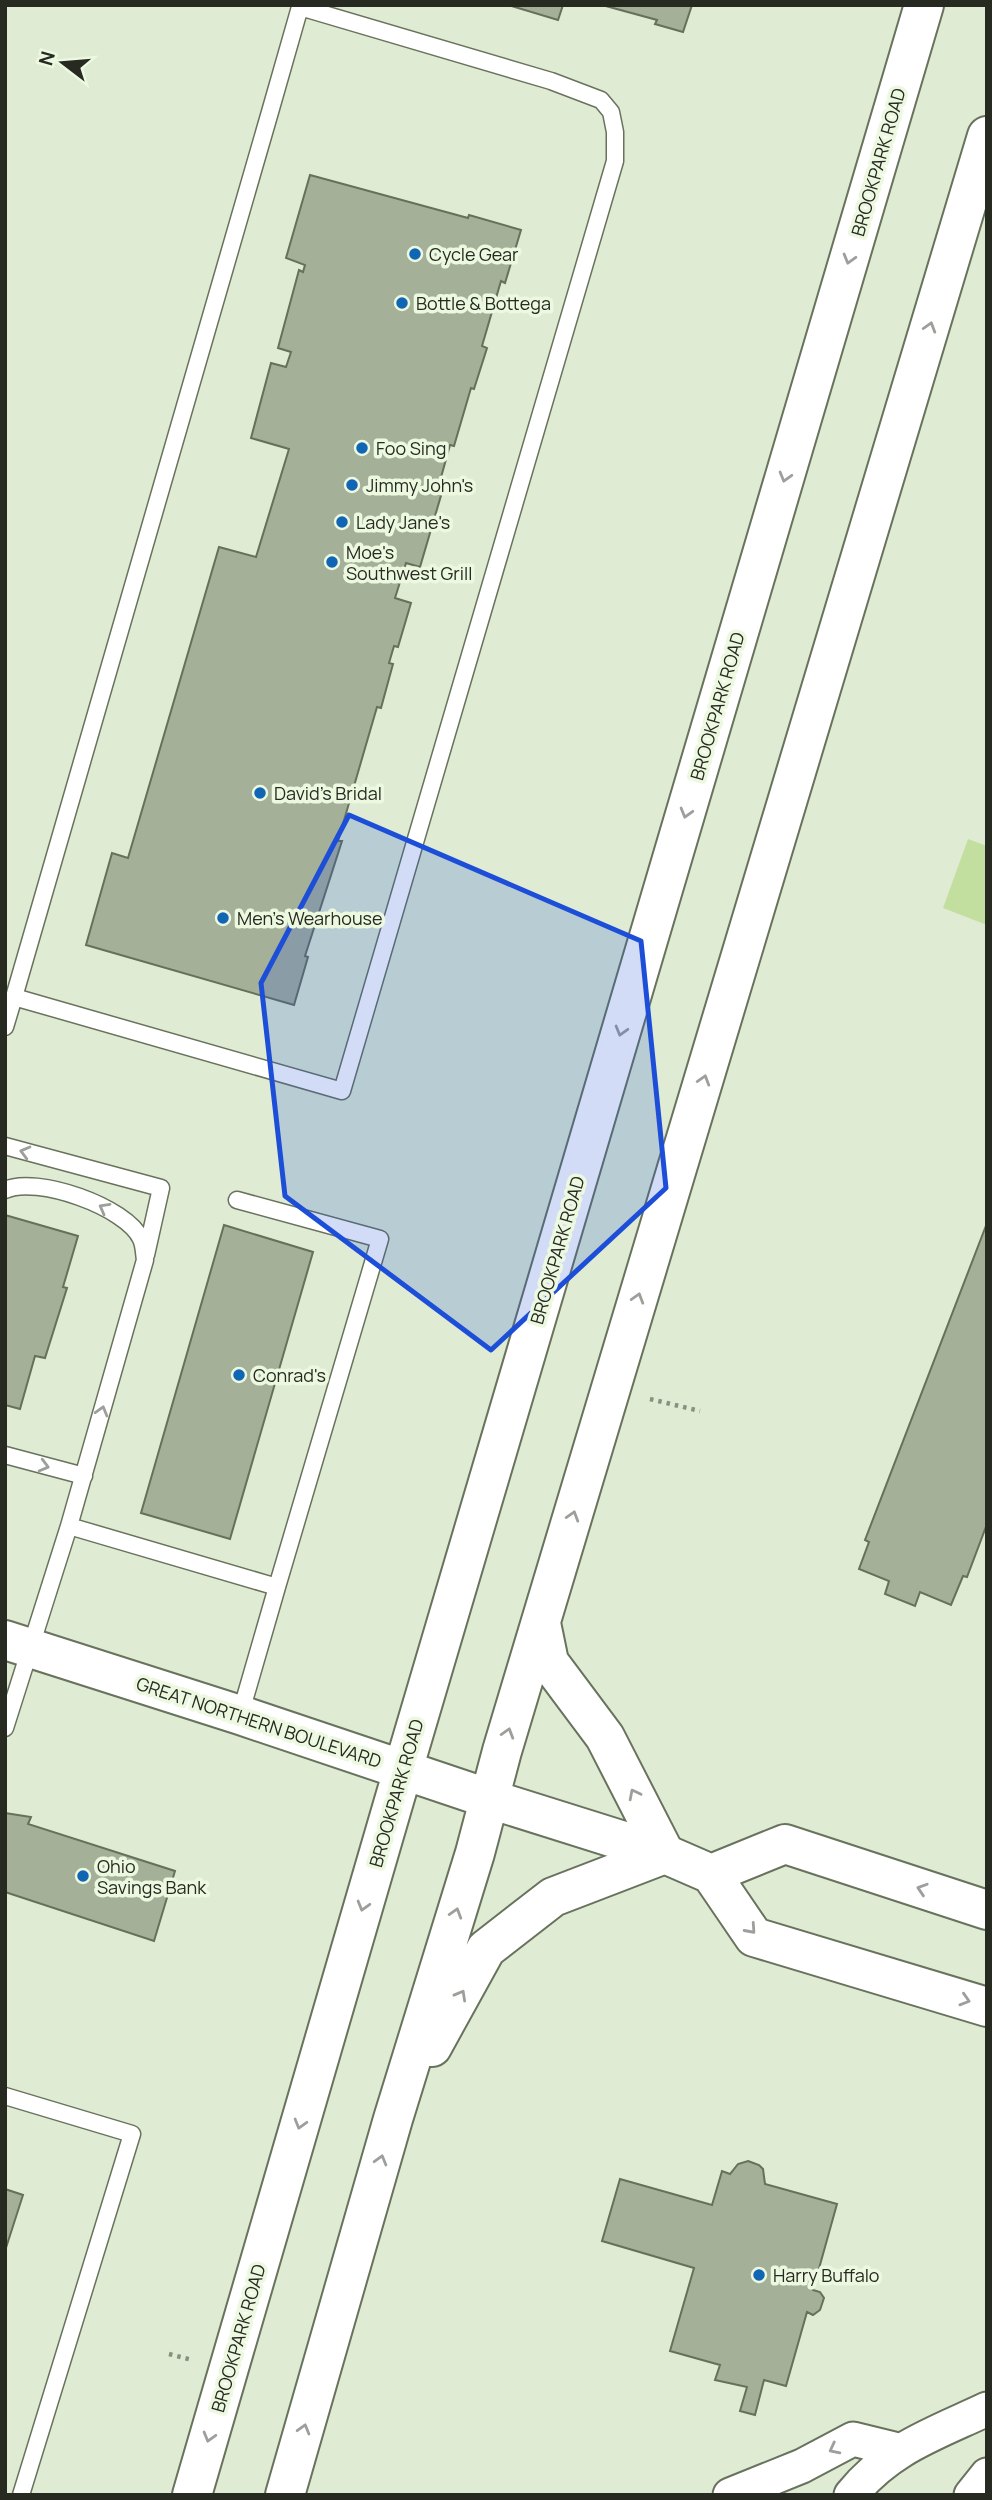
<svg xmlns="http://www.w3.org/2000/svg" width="992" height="2500" font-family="Manrope,sans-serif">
  <rect width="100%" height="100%" fill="#dfebd3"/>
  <path fill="#c3dfa0" d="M 968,839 L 987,846 L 987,925 L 943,908 Z"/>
  <path fill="#a5b099" stroke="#66705b" stroke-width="2" d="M 508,5 L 563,5 L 558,20 Z
    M 602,5 L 692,5 L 683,32 L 655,24 L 657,20 Z
    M 310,175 L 468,218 L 469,215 L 521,230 L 505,283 L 501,281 L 482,346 L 487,348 L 474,389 L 471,388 L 454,446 L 450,445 L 440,481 L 445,482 L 420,567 L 406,563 L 395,598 L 411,603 L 398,647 L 394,646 L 389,663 L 393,664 L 381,708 L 377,707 L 338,841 L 342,841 L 305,956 L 308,957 L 294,1005 L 86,945 L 112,853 L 128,858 L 219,547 L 256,557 L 289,449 L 251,438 L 271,363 L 286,367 L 291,352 L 278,348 L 299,270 L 303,272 L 305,265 L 286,258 Z
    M 5,1215 L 78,1236 L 63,1287 L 67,1288 L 45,1358 L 35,1356 L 20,1409 L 5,1405 Z
    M 987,1223 L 987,1524 L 967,1577 L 963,1576 L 951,1605 L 920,1592 L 915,1606 L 885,1594 L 889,1581 L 859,1569 L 869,1542 L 865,1540 Z
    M 224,1225 L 313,1252 L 230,1539 L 141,1513 Z
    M 5,1813 L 31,1817 L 28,1824 L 175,1871 L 154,1941 L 5,1892 Z
    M 748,2161 L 759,2165 L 763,2169 L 765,2184 L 837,2204 L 813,2290 L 820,2292 L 824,2298 L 820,2310 L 813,2315 L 807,2312 L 786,2386 L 764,2380 L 755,2415 L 740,2411 L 747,2387 L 715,2380 L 720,2365 L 670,2351 L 694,2268 L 602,2241 L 620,2179 L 712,2205 L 722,2171 L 730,2174 L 738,2164 Z
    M 5,2189 L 23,2195 L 5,2251 Z"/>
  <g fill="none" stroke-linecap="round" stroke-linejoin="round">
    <g stroke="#68725d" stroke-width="19">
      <path id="lane" d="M 5,1027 L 14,997 L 270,112 L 300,7 L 551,81 L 601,100 L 611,112 L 615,132 L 615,161 L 342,1091 L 14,997
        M 5,1146 L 161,1188 L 146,1255
        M 5,1190 C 36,1175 127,1207 141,1239 C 144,1245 144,1254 145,1260 L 69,1526
        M 237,1200 L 380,1239 L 277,1587
        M 5,1455 L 84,1476
        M 5,1728 L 69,1526 L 277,1587 L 240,1715
        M 5,2096 L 132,2134 L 21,2495"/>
    </g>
    <g stroke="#68725d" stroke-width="37">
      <path id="street" d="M 730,2495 L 802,2466 L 853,2439 L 898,2450
        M 851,2495 C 889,2448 934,2434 987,2409
        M 971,2495 L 987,2475"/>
    </g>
    <g stroke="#68725d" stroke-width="42">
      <path id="primary" d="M 541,1623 L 549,1662 L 605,1737 L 665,1854
        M 5,1640 L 240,1715 L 490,1799 L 665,1854 L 711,1874 L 754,1937 L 987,2007
        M 711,1874 L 785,1844 L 987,1910
        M 432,2047 L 486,1949 L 553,1897 L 665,1854
        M 192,2495 L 403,1770 L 924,5
        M 285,2495 L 393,2119 L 475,1853 L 502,1751 L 987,136"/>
    </g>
    <path stroke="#88907f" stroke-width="4.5" stroke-dasharray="3.5 5" stroke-linecap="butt" d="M 650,1399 L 700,1411
      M 169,2354 L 192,2360"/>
    <use href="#lane" stroke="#fff" stroke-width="16"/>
    <use href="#street" stroke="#fff" stroke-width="33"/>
    <use href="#primary" stroke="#fff" stroke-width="38"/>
  </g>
  <defs><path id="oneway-chevron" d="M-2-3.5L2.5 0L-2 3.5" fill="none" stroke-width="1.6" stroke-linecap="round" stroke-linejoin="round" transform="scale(1.75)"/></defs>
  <g stroke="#9d9f9b">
    <use href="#oneway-chevron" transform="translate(849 259) rotate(106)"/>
    <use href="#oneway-chevron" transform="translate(930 327) rotate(-73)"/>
    <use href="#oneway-chevron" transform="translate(785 477) rotate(106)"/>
    <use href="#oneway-chevron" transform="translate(686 813) rotate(106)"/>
    <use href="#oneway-chevron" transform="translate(621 1031) rotate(106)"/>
    <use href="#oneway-chevron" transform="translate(704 1080) rotate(-73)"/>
    <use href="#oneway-chevron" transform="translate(25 1152) rotate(-165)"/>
    <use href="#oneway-chevron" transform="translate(104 1208) rotate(-151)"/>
    <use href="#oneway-chevron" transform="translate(638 1298) rotate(-73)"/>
    <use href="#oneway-chevron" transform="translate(102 1411) rotate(-74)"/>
    <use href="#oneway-chevron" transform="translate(44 1466) rotate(15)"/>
    <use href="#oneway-chevron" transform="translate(573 1516) rotate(-73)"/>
    <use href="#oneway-chevron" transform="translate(508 1733) rotate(-73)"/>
    <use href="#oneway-chevron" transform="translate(634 1794) rotate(-117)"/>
    <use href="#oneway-chevron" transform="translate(922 1889) rotate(-162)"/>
    <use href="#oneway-chevron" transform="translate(363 1906) rotate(106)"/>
    <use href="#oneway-chevron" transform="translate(456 1913) rotate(-73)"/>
    <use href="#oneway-chevron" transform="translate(751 1929) rotate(48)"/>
    <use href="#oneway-chevron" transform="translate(461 1995) rotate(-61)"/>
    <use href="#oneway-chevron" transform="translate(965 2000) rotate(17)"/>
    <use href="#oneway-chevron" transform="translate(300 2124) rotate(106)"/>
    <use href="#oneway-chevron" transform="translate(381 2160) rotate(-74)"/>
    <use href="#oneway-chevron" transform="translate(304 2429) rotate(-74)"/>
    <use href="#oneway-chevron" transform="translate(209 2437) rotate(106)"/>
    <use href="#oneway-chevron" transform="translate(834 2449) rotate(153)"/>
  </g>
  <path fill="#1d4ed8" fill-opacity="0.2" stroke="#1d4ed8" stroke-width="5" stroke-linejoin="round" d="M 349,815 L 641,941 L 666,1188 L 491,1350 L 285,1196 L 261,983 Z"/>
  <g fill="#1066b4" stroke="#edf8e0" stroke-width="2.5">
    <circle cx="415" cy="254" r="7"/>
    <circle cx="402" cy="303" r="7"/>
    <circle cx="362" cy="448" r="7"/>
    <circle cx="352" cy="485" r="7"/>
    <circle cx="342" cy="522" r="7"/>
    <circle cx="332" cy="562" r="7"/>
    <circle cx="260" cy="793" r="7"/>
    <circle cx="223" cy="918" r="7"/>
    <circle cx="239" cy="1375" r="7"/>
    <circle cx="83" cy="1876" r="7"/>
    <circle cx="759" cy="2275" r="7"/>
  </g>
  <g text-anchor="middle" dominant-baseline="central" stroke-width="7" stroke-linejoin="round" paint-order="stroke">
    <g font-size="18" fill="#262a21" stroke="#edf8e0">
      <text transform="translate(878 162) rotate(-74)">BROOKPARK ROAD</text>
      <text transform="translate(717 706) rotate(-74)">BROOKPARK ROAD</text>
      <text transform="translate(557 1250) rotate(-74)">BROOKPARK ROAD</text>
      <text transform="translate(259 1722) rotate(18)">GREAT NORTHERN BOULEVARD</text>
      <text transform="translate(396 1793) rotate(-74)">BROOKPARK ROAD</text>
      <text transform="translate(238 2338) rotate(-74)">BROOKPARK ROAD</text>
    </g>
    <g font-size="18" fill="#262a21" stroke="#edf8e0" text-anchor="start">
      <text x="429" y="254">Cycle Gear</text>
      <text x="416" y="303">Bottle &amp; Bottega</text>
      <text x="376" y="448">Foo Sing</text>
      <text x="366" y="485">Jimmy John's</text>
      <text x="356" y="522">Lady Jane's</text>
      <text x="346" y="552">Moe's<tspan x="346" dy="21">Southwest Grill</tspan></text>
      <text x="274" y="793">David's Bridal</text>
      <text x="237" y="918">Men's Wearhouse</text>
      <text x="253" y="1375">Conrad's</text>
      <text x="97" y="1866">Ohio<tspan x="97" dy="21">Savings Bank</tspan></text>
      <text x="773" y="2275">Harry Buffalo</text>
    </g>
  </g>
  <rect width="992" height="2500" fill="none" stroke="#262a21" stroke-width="14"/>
  <g transform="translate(63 63) rotate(286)" stroke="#edf8e0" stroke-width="5" paint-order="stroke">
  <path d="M0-5L12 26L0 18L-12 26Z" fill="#262a21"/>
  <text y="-10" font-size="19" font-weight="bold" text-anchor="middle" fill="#262a21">N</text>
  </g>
</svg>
